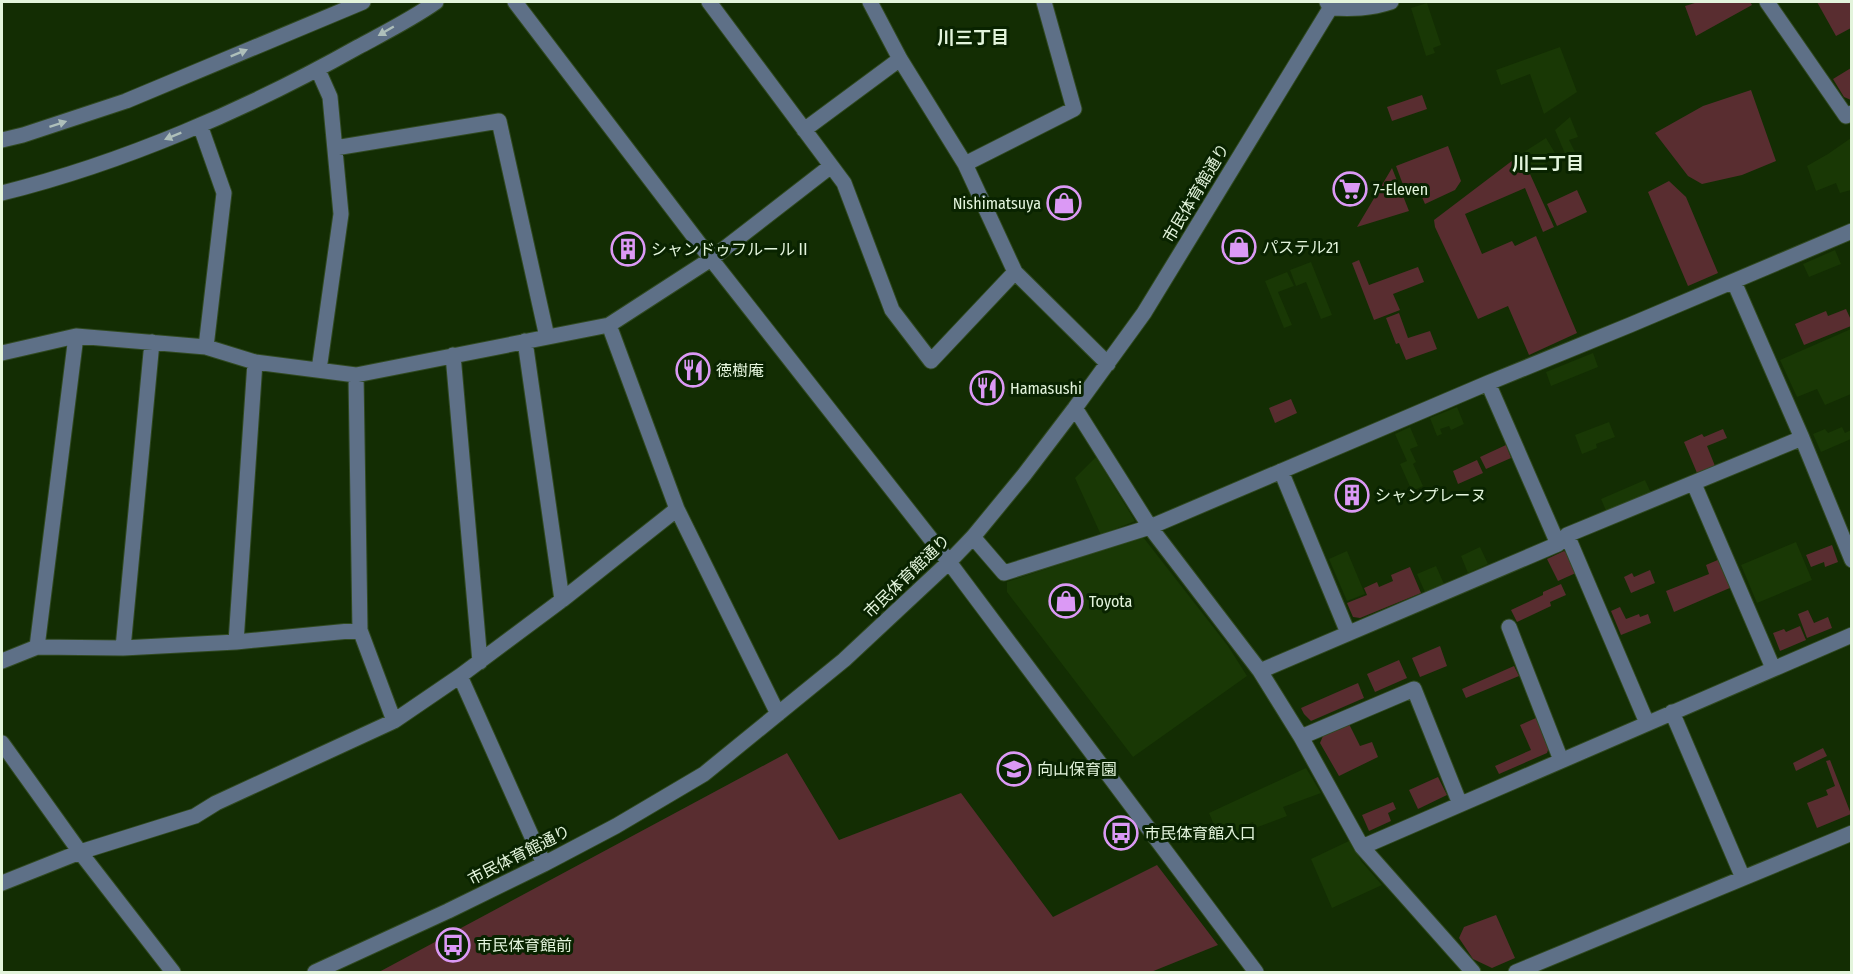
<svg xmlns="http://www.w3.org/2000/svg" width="1853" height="974" font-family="'Fira Sans Condensed','Noto Sans JP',sans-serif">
  <rect width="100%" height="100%" fill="#132d03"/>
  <path fill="#193805" d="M 1427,3 L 1441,45 L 1433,48 L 1435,53 L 1426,56 L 1411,8 Z
    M 1560,47 L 1577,92 L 1544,114 L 1530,74 L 1501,85 L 1496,70 Z
    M 1570,117 L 1578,137 L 1569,140 L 1582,166 L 1572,170 L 1555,130 Z
    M 1546,138 L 1555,153 L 1543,157 L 1546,164 L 1532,169 L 1524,152 Z
    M 1851,138 L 1851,190 L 1840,193 L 1836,183 L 1816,191 L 1807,166 L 1828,154 Z
    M 1835,250 L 1841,264 L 1809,277 L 1803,264 Z
    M 1311,262 L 1332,315 L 1321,319 L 1306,282 L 1296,286 L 1290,270 Z
    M 1287,272 L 1294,286 L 1278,292 L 1292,325 L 1284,328 L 1265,281 Z
    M 1851,329 L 1851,394 L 1825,405 L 1817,389 L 1797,397 L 1780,360 Z
    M 1593,353 L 1598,367 L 1551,386 L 1546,372 Z
    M 1457,407 L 1464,424 L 1451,430 L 1449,426 L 1440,429 L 1442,434 L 1437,436 L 1430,418 Z
    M 1609,422 L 1615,437 L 1596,444 L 1597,448 L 1582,454 L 1575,435 Z
    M 1410,427 L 1418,446 L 1410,449 L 1416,462 L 1413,464 L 1423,486 L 1412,491 L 1400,464 L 1407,461 L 1395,434 Z
    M 1842,427 L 1845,433 L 1851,430 L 1851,439 L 1821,452 L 1813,434 L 1825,429 L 1828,433 Z
    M 1096,457 L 1135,521 L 1101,535 L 1075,478 Z
    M 1645,480 L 1651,493 L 1607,513 L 1601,499 Z
    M 1143,537 L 1228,646 L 1247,676 L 1133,757 L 1007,592 L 1007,582 Z
    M 1796,542 L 1812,580 L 1757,603 L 1741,565 Z
    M 1480,547 L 1488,564 L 1468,573 L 1461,556 Z
    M 1347,551 L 1365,594 L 1347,601 L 1329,559 Z
    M 1436,566 L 1444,584 L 1425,592 L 1417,574 Z
    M 1306,768 L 1321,793 L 1283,807 L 1287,816 L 1255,828 L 1253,822 L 1238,829 L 1242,837 L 1222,844 L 1209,813 Z
    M 1351,840 L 1361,861 L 1382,885 L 1332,908 L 1311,859 Z"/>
  <path fill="#592d30" d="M 1698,2 L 1750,2 L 1752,5 L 1696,36 L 1685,6 Z
    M 1817,2 L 1851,2 L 1851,28 L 1836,36 Z
    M 1851,68 L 1852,99 L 1851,100 L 1844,97 L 1833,79 Z
    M 1751,90 L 1776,161 L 1742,175 L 1702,184 L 1688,176 L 1655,133 L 1703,106 Z
    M 1422,95 L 1427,109 L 1392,121 L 1387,107 Z
    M 1448,146 L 1461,181 L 1455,190 L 1425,204 L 1417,186 L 1405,190 L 1396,166 Z
    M 1521,154 L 1554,227 L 1543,232 L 1525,188 L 1465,214 L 1482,254 L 1512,241 L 1515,246 L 1536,236 L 1577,333 L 1529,355 L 1508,306 L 1478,319 L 1435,227 L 1434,220 Z
    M 1392,168 L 1409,211 L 1357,227 Z
    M 1669,181 L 1686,197 L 1718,273 L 1688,286 L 1648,192 Z
    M 1577,190 L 1587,212 L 1557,226 L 1547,204 Z
    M 1359,260 L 1369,285 L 1418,267 L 1424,282 L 1393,294 L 1400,310 L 1374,320 L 1352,263 Z
    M 1846,309 L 1851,320 L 1851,326 L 1804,345 L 1795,324 L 1826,311 L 1828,316 Z
    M 1399,313 L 1408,338 L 1430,331 L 1437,349 L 1406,360 L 1399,343 L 1396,344 L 1386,318 Z
    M 1291,399 L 1297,413 L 1275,423 L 1269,408 Z
    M 1723,429 L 1727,438 L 1707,446 L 1715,466 L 1697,473 L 1684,442 L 1702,434 L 1704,437 Z
    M 1506,445 L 1511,458 L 1486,469 L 1480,457 Z
    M 1477,460 L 1483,473 L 1458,484 L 1453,471 Z
    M 1832,545 L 1838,562 L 1825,567 L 1824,562 L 1811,567 L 1806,555 Z
    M 1564,551 L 1570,555 L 1578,572 L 1558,581 L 1547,559 Z
    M 1720,559 L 1732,587 L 1674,612 L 1666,591 L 1709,574 L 1706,565 Z
    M 1410,567 L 1421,593 L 1360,618 L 1353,617 L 1347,603 L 1367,595 L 1364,588 L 1377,582 L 1379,587 L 1393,581 L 1391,575 Z
    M 1650,570 L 1655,583 L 1631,593 L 1624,577 L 1632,573 L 1634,577 Z
    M 1561,584 L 1566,595 L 1550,602 L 1551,606 L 1517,622 L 1511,610 L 1543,595 L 1543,592 Z
    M 1620,607 L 1626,619 L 1639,614 L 1640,617 L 1648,614 L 1651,623 L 1621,635 L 1611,611 Z
    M 1808,610 L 1814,623 L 1828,617 L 1832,628 L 1807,638 L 1798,614 Z
    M 1800,626 L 1806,640 L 1780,651 L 1773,633 L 1784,629 L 1786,632 Z
    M 1440,646 L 1447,666 L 1420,677 L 1412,658 Z
    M 1399,660 L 1407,678 L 1375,692 L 1367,674 Z
    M 1514,666 L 1519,676 L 1466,698 L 1462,689 Z
    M 1358,683 L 1364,698 L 1311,721 L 1304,714 L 1301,708 Z
    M 1536,718 L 1549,747 L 1547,753 L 1499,774 L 1495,766 L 1531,750 L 1520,725 Z
    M 1348,722 L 1360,746 L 1372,742 L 1378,757 L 1339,776 L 1320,743 L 1323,736 Z
    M 1823,748 L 1827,756 L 1796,771 L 1793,763 Z
    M 787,753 L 839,840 L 961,793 L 1053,917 L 1157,865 L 1218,945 L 1151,972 L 379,972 Z
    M 1830,760 L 1851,814 L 1817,828 L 1807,803 L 1828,795 L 1826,790 L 1835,786 L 1826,761 Z
    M 1438,777 L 1447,795 L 1418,809 L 1409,790 Z
    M 1393,802 L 1396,809 L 1388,813 L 1391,821 L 1369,831 L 1362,815 Z
    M 1496,915 L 1515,958 L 1492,968 L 1473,959 L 1459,938 L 1464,927 Z"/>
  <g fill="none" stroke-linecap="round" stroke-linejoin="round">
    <g stroke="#304921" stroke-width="17">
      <path id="minor" d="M 515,2 L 711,259 L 949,562 L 1256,972
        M 709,2 L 844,183 L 892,310 L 931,361 L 1015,272
        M 870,2 L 900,59 L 965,164 L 1015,272 L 1108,364
        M 1327,2 L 1330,8 C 1352,9 1370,9 1391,2
        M 1767,2 L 1846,116 L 1852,113
        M 318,70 L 330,97 L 341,214 L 319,370
        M 200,125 L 224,193 L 206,347
        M 804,130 L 900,59
        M 2,140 L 23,135 L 126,101 L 363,2
        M 335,148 L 499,121 L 547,337
        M 965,164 L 1074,109 L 1044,2
        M 2,193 C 123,163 248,109 358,47 C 384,33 412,19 436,2
        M 1734,282 L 1802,438 L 1852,560
        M 609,325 L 677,509 L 778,714
        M 76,336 L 206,347 L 255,362 L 356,375 L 609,325 L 711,259 L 831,166
        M 525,341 L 562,600
        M 2,353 L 76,336 L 37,647 L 123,648 L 236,642 L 360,630
        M 453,355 L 480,662
        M 356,375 L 360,630 L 394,721
        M 1488,383 L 1558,544
        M 1075,408 L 1150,527 L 1260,671 L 1301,737 L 1362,847 L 1473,972
        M 1281,471 L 1348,633
        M 1694,484 L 1773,668
        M 1567,535 L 1647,723
        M 973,537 L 1004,573 L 1150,527 L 1488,383 L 1630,325 L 1852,231
        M 1509,627 L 1561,760
        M 236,642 L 255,362
        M 123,648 L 152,342
        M 2,661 L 37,647
        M 1260,671 L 1558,544 L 1567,535 L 1802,438
        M 460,676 L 544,864
        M 1672,712 L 1743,878
        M 1301,737 L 1414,689 L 1460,804
        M 2,743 L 80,852 L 173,972
        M 1362,847 L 1852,635
        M 2,883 L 80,852 L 195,816 L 216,803 L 394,721 L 460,676 L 562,600 L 677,509
        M 315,972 L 448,911 L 544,864 L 616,826 L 704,774 L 844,660 L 949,562 L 973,537 L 1024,475 L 1075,408 L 1144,313 L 1334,2
        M 1516,972 L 1852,833"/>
    </g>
    <use href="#minor" stroke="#5e7087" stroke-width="15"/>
  </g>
  <defs><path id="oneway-solid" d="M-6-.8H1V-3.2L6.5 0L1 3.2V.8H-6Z" transform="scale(1.5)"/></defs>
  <g fill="#aebfba">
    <use href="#oneway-solid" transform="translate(386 31) rotate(150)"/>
    <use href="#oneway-solid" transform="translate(239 53) rotate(-22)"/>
    <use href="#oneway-solid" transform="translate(58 124) rotate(-18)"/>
    <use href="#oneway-solid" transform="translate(173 136) rotate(158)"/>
  </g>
  <defs>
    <g id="supermarket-ring" transform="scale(1.725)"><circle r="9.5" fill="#092300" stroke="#db99f5" stroke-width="1.5"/><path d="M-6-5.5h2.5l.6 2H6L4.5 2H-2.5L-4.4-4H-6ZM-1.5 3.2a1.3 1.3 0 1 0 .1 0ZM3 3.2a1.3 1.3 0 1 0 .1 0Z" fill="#db99f5"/></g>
    <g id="shop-ring" transform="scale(1.725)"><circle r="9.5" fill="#092300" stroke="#db99f5" stroke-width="1.5"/><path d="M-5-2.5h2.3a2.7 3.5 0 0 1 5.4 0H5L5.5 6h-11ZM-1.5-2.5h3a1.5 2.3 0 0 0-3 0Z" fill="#db99f5"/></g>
    <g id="building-ring" transform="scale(1.725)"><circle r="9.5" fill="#092300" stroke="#db99f5" stroke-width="1.5"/><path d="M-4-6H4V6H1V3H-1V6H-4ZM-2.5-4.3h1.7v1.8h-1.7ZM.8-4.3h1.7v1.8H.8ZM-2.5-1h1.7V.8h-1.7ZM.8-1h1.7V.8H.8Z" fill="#db99f5"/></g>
    <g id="restaurant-ring" transform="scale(1.725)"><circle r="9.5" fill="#092300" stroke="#db99f5" stroke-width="1.5"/><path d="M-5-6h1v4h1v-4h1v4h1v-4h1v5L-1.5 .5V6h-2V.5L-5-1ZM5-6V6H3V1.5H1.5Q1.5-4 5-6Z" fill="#db99f5"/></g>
    <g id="school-ring" transform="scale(1.725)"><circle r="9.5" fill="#092300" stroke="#db99f5" stroke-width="1.5"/><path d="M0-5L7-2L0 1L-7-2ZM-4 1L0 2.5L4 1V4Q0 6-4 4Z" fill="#db99f5"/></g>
    <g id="bus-ring" transform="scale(1.725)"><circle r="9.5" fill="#092300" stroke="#db99f5" stroke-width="1.5"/><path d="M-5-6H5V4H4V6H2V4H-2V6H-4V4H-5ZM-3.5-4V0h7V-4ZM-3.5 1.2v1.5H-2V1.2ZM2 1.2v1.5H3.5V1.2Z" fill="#db99f5"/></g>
  </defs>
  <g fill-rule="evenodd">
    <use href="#supermarket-ring" x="1350" y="189"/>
    <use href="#shop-ring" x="1064" y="203"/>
    <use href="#shop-ring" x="1239" y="247"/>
    <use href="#building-ring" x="628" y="249"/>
    <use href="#restaurant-ring" x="693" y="370"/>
    <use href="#restaurant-ring" x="987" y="388"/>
    <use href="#building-ring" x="1352" y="495"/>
    <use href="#shop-ring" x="1066" y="601"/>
    <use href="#school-ring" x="1014" y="769"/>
    <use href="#bus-ring" x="1121" y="833"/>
    <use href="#bus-ring" x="453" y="945"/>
  </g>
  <g text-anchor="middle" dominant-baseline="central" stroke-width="6" stroke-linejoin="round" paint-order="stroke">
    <g font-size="16" fill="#e3f4dc" stroke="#092300" text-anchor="start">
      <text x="1373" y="189">7-Eleven</text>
      <text x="1041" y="203" text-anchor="end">Nishimatsuya</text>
      <text x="1262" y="247">パステル21</text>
      <text x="651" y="249">シャンドゥフルールⅡ</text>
      <text x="716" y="370">徳樹庵</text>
      <text x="1010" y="388">Hamasushi</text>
      <text x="1375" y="495">シャンプレーヌ</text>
      <text x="1089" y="601">Toyota</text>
      <text x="1037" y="769">向山保育園</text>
      <text x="1144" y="833">市民体育館入口</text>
      <text x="476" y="945">市民体育館前</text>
    </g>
    <g font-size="16" fill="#e3f4dc" stroke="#092300">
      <text transform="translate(1196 193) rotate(-59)">市民体育館通り</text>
      <text transform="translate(907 576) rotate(-44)">市民体育館通り</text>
      <text transform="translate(519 855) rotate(-27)">市民体育館通り</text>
    </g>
    <g font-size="18" font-weight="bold" fill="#e3f4dc" stroke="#092300">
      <text x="973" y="38">川三丁目</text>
      <text x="1548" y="164">川二丁目</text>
    </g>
  </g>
  <rect width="1853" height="974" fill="none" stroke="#e3f4dc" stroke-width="6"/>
</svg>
